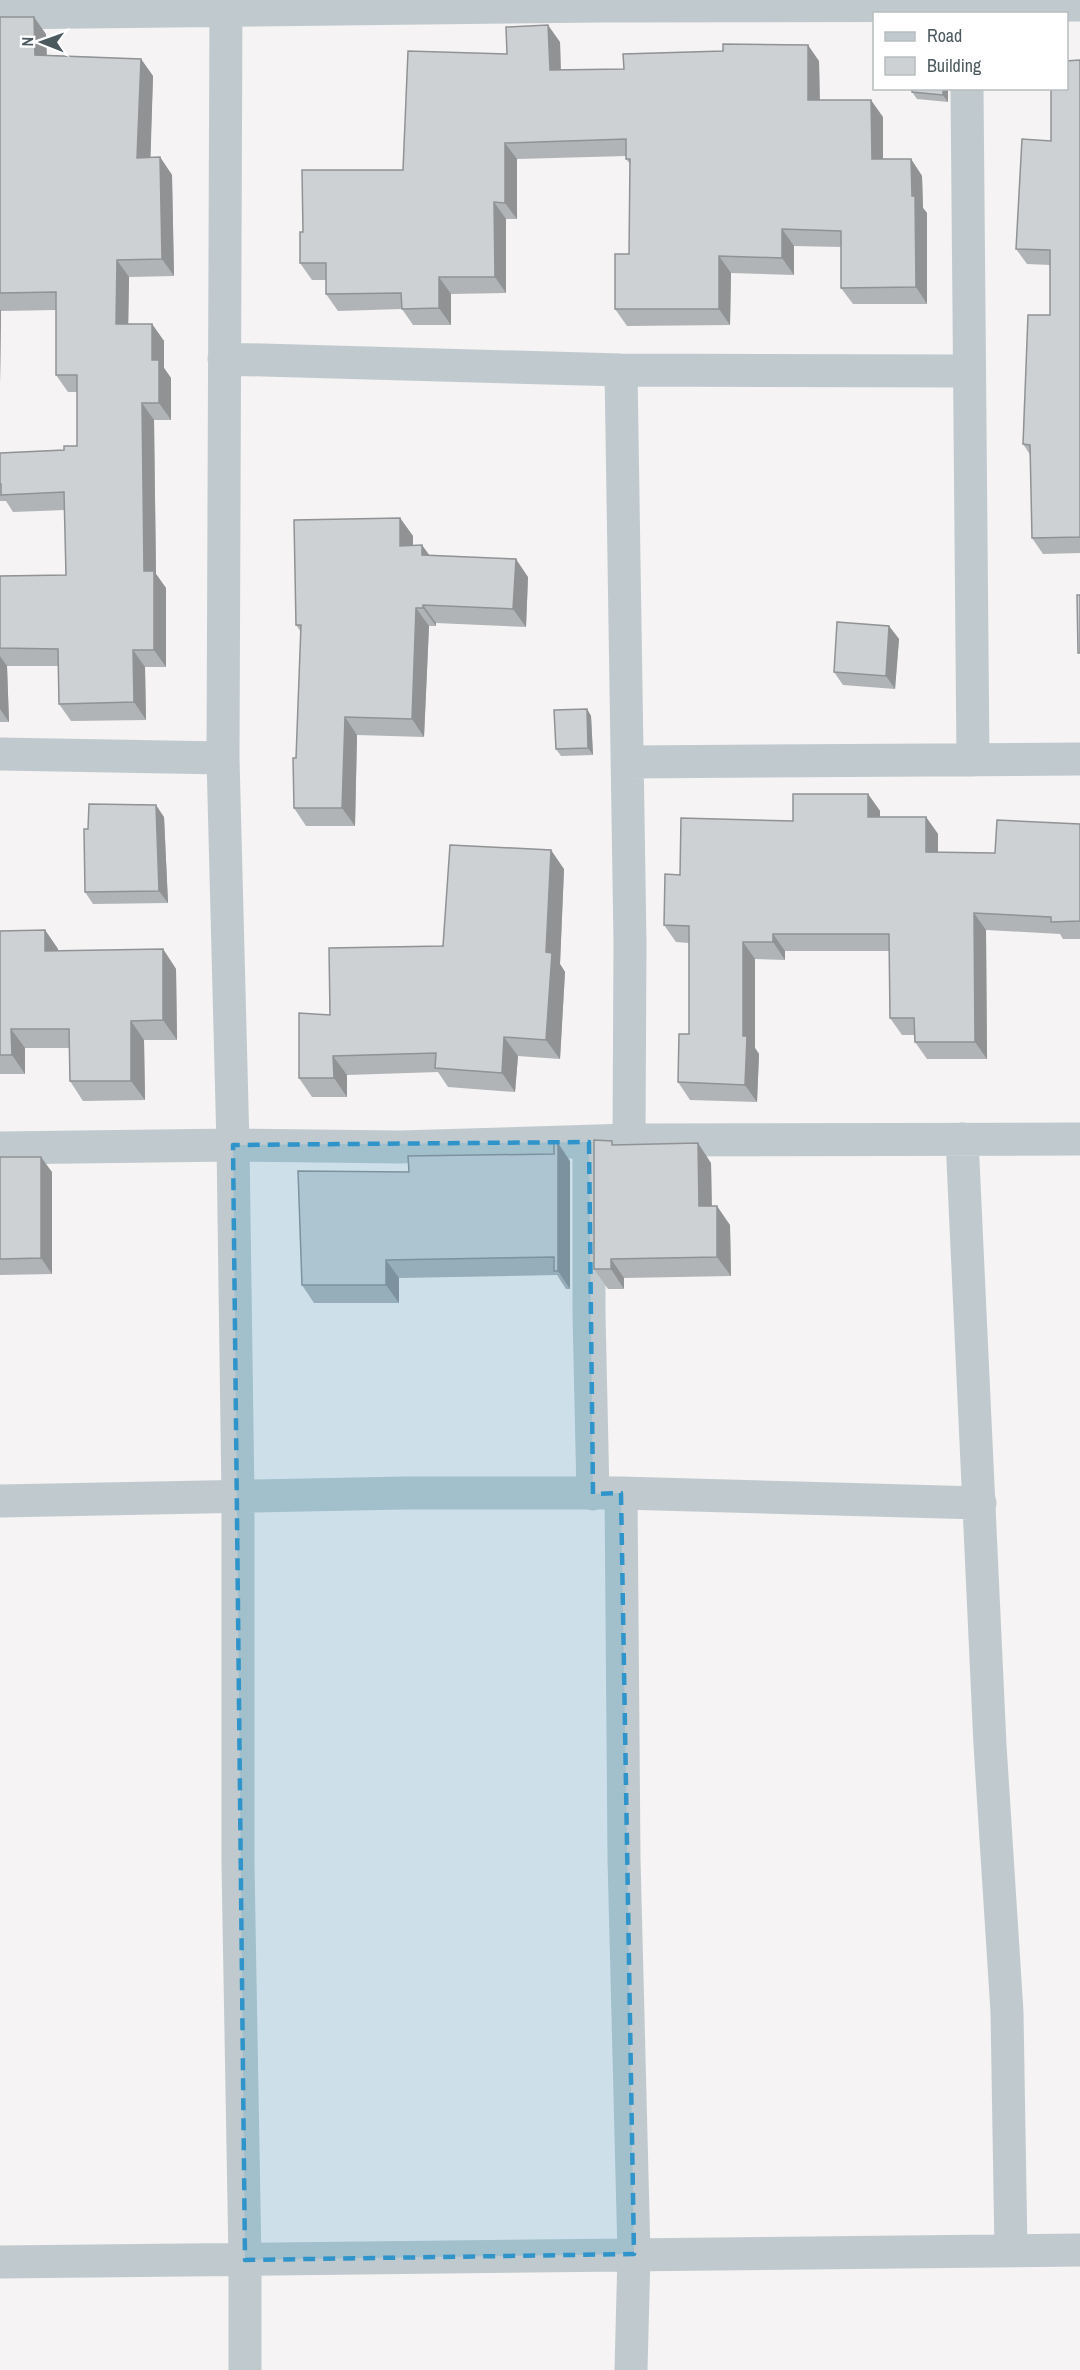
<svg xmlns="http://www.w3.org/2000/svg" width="1080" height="2370" font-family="'Archivo Narrow',sans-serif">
  <rect width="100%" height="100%" fill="#f5f3f3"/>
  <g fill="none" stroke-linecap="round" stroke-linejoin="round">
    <path stroke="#c0cace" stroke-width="33" d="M 226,0 L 223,758 L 233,1145 L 238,1497 L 238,1865 L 245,2260 L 245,2370
      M 0,13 L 603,6 L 1080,5
      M 967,88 L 973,760
      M 224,359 L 621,370 L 968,371
      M 621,370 L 630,943 L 629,1140
      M 0,754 L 223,758
      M 628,762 L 1080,759
      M 962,1139 L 990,1745 L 1007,2012 L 1011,2251
      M 589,1142 L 589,1314 L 593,1494
      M 0,1148 L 233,1145 L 400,1147 L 629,1140 L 1080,1139
      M 621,1493 L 624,1859 L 634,2254 L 631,2370
      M 0,1501 L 405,1493 L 621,1493 L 980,1503
      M 0,2262 L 1080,2250"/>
  </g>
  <path fill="#b0b4b6" d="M 0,17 L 46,34 L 47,55 L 141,59 L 153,76 L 150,158 L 160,157 L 172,175 L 174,276 L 129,277 L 128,324 L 152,324 L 164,341 L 164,368 L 171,378 L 171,420 L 154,420 L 156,574 L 166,588 L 166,667 L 145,667 L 146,720 L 71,721 L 59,704 L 58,666 L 7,666 L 9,722 L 0,722 L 0,576 L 66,575 L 65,510 L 13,512 L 6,501 L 0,501 L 0,453 L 64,450 L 77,446 L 77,392 L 68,392 L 56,375 L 56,310 L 1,311 L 0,384 Z
    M 560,42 L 561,70 L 624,69 L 819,61 L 820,100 L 883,117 L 883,159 L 911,159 L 922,176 L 923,208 L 927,213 L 927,304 L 853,304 L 841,288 L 841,247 L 794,246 L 794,275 L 731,273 L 730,325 L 627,326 L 615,309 L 629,254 L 630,164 L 626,159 L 626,156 L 517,159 L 517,219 L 506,219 L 506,293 L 451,294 L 451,325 L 413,325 L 402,309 L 338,311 L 326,294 L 326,280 L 312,280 L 300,263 L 303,232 L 403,170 L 507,54 Z
    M 1080,60 L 1080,553 L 1043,554 L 1032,538 L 1031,456 L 1023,444 L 1050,315 L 1050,265 L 1027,264 L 1016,249 L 1051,141 Z
    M 948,88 L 948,102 L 917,99 L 912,92 Z
    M 400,518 L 413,536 L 413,546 L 429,556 L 528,577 L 526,627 L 436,623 L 436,626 L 429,626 L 424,737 L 357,735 L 355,826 L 306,826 L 294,808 L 301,632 L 296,625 Z
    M 889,626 L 899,639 L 895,689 L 843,685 L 834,672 Z
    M 587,709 L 591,716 L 593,755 L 561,756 L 556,749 Z
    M 868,794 L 880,811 L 880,817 L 926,817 L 938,834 L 938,852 L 995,853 L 1080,824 L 1080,939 L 1063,939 L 1060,934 L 986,930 L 987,1059 L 927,1059 L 915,1042 L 914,1035 L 902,1035 L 890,1018 L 889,951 L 785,951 L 785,960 L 755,959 L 755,1048 L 759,1054 L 757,1102 L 690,1100 L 678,1082 L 689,1034 L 689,943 L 676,942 L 664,925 L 680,875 L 793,821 Z
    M 164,817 L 168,903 L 93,904 L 85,892 L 88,829 Z
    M 564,869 L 560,964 L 565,972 L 560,1059 L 518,1056 L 515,1092 L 448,1087 L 438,1072 L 347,1075 L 347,1097 L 312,1097 L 299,1078 L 330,1015 Z
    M 45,930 L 58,949 L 58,951 L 163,949 L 176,969 L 177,1040 L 144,1040 L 145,1100 L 83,1101 L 70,1081 L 69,1048 L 25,1048 L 25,1074 L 0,1074 L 0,931 Z
    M 0,1157 L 52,1172 L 52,1274 L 0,1275 Z
    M 570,1161 L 570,1289 L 566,1289 L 557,1275 L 399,1278 L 399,1303 L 314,1303 L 302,1285 L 409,1172 Z
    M 711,1163 L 712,1206 L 730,1225 L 731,1276 L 624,1278 L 624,1289 L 608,1289 L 594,1269 Z"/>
  <path fill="#909294" d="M 34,17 L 46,34 L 47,72 L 35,55 Z
    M 548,25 L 560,42 L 561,87 L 550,70 Z
    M 808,45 L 819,61 L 820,117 L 808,100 Z
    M 141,59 L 153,76 L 150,175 L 137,158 Z
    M 943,88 L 948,88 L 948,102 L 943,95 Z
    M 871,100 L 883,117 L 883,176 L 872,159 Z
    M 505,143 L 517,159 L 517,219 L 505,203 Z
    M 160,157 L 172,175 L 174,276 L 162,259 Z
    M 911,159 L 922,176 L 923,208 L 927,213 L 927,304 L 916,287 Z
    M 494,202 L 506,219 L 506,293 L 495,277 Z
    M 782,229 L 794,246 L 794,275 L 782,258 Z
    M 719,256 L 731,273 L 730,325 L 719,309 Z
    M 117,260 L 129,277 L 128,341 L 116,324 Z
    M 439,277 L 451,294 L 451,325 L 439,308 Z
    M 0,309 L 1,311 L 0,384 Z
    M 152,324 L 164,341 L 164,368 L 171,378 L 171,420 L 159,403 L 152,360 Z
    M 142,403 L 154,420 L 156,574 L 166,588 L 166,667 L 154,650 L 144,571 Z
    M 400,518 L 413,536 L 413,564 L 400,546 Z
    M 422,545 L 435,563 L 422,555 Z
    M 516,559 L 528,577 L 526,627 L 513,609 Z
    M 423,605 L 436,623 L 436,626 L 423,608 Z
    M 416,608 L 429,626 L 424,737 L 412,719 Z
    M 889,626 L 899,639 L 895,689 L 886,676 Z
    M 133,650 L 145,667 L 146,720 L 134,702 Z
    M 0,656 L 7,666 L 9,722 L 0,709 Z
    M 587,709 L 591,716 L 593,755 L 588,748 Z
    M 345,717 L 357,735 L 355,826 L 342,808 Z
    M 868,794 L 880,811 L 880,834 L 868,817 Z
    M 156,805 L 164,817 L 168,903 L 159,891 Z
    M 926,817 L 938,834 L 938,870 L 926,852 Z
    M 551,850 L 564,869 L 560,964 L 565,972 L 560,1059 L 546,1040 L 546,952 Z
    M 974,913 L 986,930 L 987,1059 L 975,1042 Z
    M 45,930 L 58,949 L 58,970 L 45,951 Z
    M 773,934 L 785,951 L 785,960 L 773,942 Z
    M 743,942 L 755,959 L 755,1048 L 759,1054 L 757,1102 L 745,1085 L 743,1036 Z
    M 163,949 L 176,969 L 177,1040 L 163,1020 Z
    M 131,1021 L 144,1040 L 145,1100 L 131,1081 Z
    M 11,1029 L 25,1048 L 25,1074 L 12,1055 Z
    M 504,1037 L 518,1056 L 515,1092 L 502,1073 Z
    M 333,1056 L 347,1075 L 347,1097 L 334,1078 Z
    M 558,1143 L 570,1161 L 570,1289 L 558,1271 Z
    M 698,1143 L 711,1163 L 712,1226 L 699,1206 Z
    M 41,1157 L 52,1172 L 52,1274 L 41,1258 Z
    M 717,1206 L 730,1225 L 731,1276 L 717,1257 Z
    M 611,1259 L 624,1278 L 624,1289 L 611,1269 Z
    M 386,1260 L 399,1278 L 399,1303 L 386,1285 Z"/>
  <path fill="#cdd1d4" stroke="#909294" stroke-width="1.5" d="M 0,17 L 34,17 L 35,55 L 141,59 L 137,158 L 160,157 L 162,259 L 117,260 L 116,324 L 152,324 L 152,360 L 159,360 L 159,403 L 142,403 L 144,571 L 154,571 L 154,650 L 133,650 L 134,702 L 59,704 L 58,649 L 0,648 L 0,576 L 66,575 L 64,492 L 1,495 L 1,484 L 0,484 L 0,453 L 64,450 L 64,446 L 77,446 L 77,375 L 56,375 L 56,292 L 0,293 Z
    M 548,25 L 550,70 L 624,69 L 623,54 L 723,51 L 723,44 L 808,45 L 808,100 L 871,100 L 872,159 L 911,159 L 912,196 L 915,196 L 916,287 L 841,288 L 841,231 L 782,229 L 782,258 L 719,256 L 719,309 L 615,309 L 615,254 L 629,254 L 630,159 L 626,159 L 626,139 L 505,143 L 505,203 L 494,202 L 495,277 L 439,277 L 439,308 L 402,309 L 401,293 L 326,294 L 326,263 L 300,263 L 300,232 L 303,232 L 302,170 L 403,170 L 408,51 L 507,54 L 506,27 Z
    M 1080,60 L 1080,537 L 1032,538 L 1030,445 L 1023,444 L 1028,315 L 1050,315 L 1050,250 L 1016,249 L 1022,139 L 1051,141 L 1051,88 L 1066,88 L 1066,61 Z
    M 912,88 L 943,88 L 943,95 L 912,92 Z
    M 400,518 L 400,546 L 422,545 L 422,555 L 516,559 L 513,609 L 423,605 L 423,608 L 416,608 L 412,719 L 345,717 L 342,808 L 294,808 L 293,758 L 296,758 L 301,625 L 296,625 L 294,520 Z
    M 1077,595 L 1080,595 L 1080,653 L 1078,653 Z
    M 837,622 L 889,626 L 886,676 L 834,672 Z
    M 587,709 L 588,748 L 556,749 L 554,710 Z
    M 793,794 L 868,794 L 868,817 L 926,817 L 926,852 L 995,853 L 997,820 L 1080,824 L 1080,921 L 1051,922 L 1051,917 L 974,913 L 975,1042 L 915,1042 L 914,1018 L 890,1018 L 889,934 L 773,934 L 773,942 L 743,942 L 743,1036 L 747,1036 L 745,1085 L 678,1082 L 679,1034 L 689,1034 L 689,926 L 664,925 L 665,874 L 680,875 L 681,818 L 793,821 Z
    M 89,804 L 156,805 L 159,891 L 85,892 L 84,829 L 88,829 Z
    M 450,845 L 551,850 L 546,952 L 552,953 L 546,1040 L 504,1037 L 502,1073 L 435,1068 L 436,1053 L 333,1056 L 334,1078 L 299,1078 L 299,1013 L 330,1015 L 329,948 L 443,946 Z
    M 45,930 L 45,951 L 163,949 L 163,1020 L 131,1021 L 131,1081 L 70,1081 L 69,1029 L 11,1029 L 12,1055 L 0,1055 L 0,931 Z
    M 594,1140 L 612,1141 L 612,1145 L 698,1143 L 699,1206 L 717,1206 L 717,1257 L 611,1259 L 611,1269 L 594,1269 Z
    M 554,1143 L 558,1143 L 558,1271 L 554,1271 L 554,1257 L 386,1260 L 386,1285 L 302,1285 L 298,1171 L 409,1172 L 408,1156 L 554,1154 Z
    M 0,1157 L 41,1157 L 41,1258 L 0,1259 Z"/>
  <path fill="#2f94ca" fill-opacity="0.2" stroke="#2f94ca" stroke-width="4.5" stroke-dasharray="12 8" stroke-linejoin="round" d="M 589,1142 L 593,1494 L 621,1493 L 634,2254 L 245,2260 L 233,1145 Z"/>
  <rect x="873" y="12" width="195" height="78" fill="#ffffff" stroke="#b7bdbf" stroke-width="1.5"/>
  <rect x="885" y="32" width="30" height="9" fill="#c0cace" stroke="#b7bdbf" stroke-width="1.5"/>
  <text x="927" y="42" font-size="18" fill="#4c5a5f">Road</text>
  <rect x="885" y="57" width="30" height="18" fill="#cdd1d4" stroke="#b7bdbf" stroke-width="1.5"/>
  <text x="927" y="72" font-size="18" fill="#4c5a5f">Building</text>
  <g transform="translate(42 42) rotate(271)" stroke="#ffffff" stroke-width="4.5" paint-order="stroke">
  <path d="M0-4.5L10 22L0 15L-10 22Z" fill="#4c5a5f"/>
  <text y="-9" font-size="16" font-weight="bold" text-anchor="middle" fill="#4c5a5f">N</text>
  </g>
</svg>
